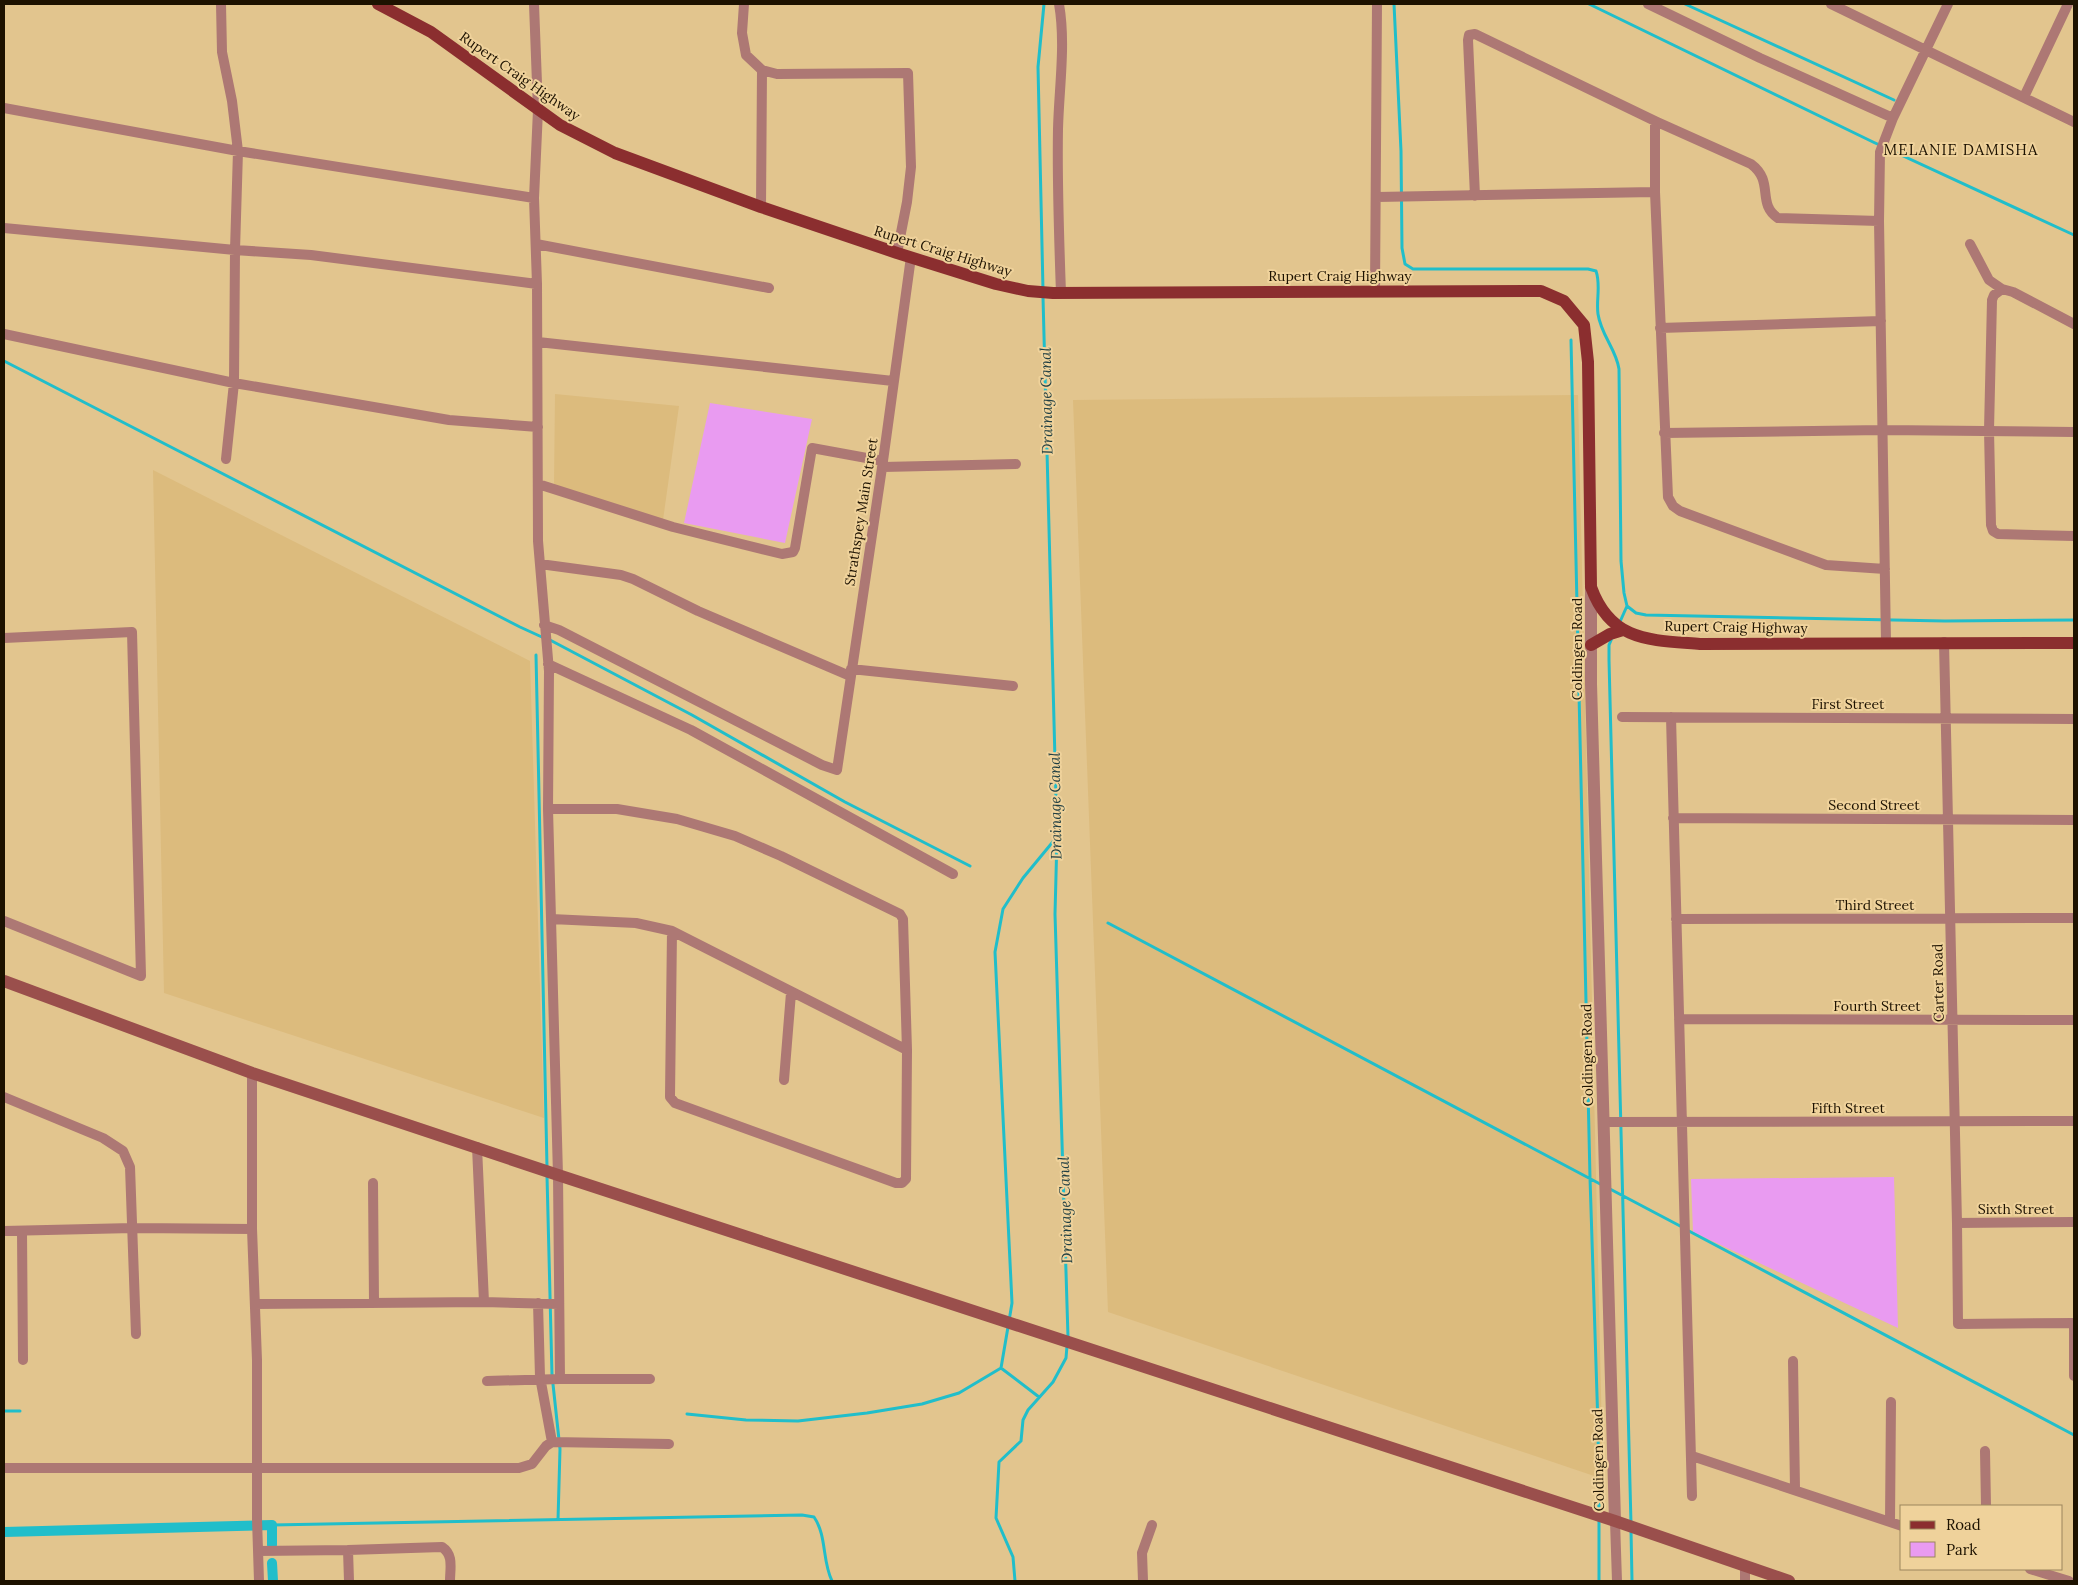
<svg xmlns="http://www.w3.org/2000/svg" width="2078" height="1585" font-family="Lora,serif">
  <rect width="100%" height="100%" fill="#e2c58e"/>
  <path fill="#dcbb7d" d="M 555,394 L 679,406 L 663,520 L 554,485 Z
    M 1578,395 L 1603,1479 L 1108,1312 L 1073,400 Z
    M 153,470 L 530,661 L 544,1118 L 164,993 Z"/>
  <path fill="#e99bf1" d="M 710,403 L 812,419 L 785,543 L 684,523 Z
    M 1894,1177 L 1898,1328 L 1693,1232 L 1691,1179 Z"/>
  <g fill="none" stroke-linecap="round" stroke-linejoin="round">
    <path stroke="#21beca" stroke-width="3" d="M 1394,4 L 1401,151 L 1402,248 L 1405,264 L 1413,269 L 1588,269 L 1596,271 C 1601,285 1596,300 1598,314 C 1601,335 1616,349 1619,369 L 1621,561 L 1624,593 L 1627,606 L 1636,613 L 1646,615 L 1945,621 L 2074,620
      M 1589,4 L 1873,142 L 2074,235
      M 1685,4 L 1894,100
      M 1043,290 L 1038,67 L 1044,4
      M 1043,297 L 1057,837 L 1055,914 L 1068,1337
      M 1571,340 L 1590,1178 L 1598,1426 L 1599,1513
      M 4,361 L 520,627 L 544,638
      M 1619,624 L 1627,606
      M 1612,638 L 1609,645 L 1609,660 L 1631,1524
      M 550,640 L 692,715 L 845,802 L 970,866
      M 536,655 L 547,1167
      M 1108,923 L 1602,1185
      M 547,1176 L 552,1375 L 560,1449 L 558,1520
      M 1610,1189 L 1682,1227
      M 1687,1230 L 2074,1435
      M 1009,1321 L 1012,1303 L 995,952 L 1003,909 L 1023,878 L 1056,838
      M 1001,1368 L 1008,1327
      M 4,1411 L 20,1411
      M 687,1414 L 746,1420 L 798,1421 L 867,1413 L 922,1404 L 959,1393 L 1001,1368 L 1039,1397
      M 1599,1519 L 1599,1581
      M 272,1525 L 802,1515 L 814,1517 C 827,1536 822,1561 832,1581
      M 1631,1530 L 1632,1581
      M 1015,1581 L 1013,1557 L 996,1518 L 999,1462 L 1021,1441 L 1023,1420 L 1028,1410 L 1053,1382 L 1066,1358 L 1067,1346"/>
    <path stroke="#21beca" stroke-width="10" d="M 4,1532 L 272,1525 L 272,1545
      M 272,1563 L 273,1581"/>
    <path stroke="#ad7874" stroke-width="10" d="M 221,4 L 222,52 L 232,101 L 238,151 L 235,250 L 234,383 L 226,459
      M 534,4 L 538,110 L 534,198 L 537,284 L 538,541 L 549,671 L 548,809 L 558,1175 L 560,1379 L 650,1379
      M 744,4 L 742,33 L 746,55 L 762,70 L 761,207
      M 1059,4 C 1066,44 1059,88 1058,129 C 1057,184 1059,238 1061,293
      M 1648,4 L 1760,58 L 1893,118
      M 1831,4 L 2074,122
      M 762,70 L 777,74 L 908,73 L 911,167 L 907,202 L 897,253
      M 2024,97 L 2068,4
      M 4,108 L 238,151 L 534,198
      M 1655,121 L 1655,192 L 1668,497 L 1673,506 L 1680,511 L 1826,565 L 1885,569
      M 1475,196 L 1468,40 L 1469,35 L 1475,34 L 1655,121 L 1751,164 C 1775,182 1756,203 1778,218 L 1879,221
      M 1377,197 L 1655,192
      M 4,228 L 235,250 L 311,255 L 537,284
      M 536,244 L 769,288
      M 1970,244 L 1989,280 L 2002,289
      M 1375,291 L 1377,4
      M 2074,324 L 2013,292 L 2002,289 L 1994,295 L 1992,300 L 1989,430 L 1991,525 L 1993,531 L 1998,534 L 2074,536
      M 1660,328 L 1881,321
      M 4,334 L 234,383 L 449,420 L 538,427
      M 538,342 L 893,381
      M 1664,433 L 1883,430 L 2074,432
      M 883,467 L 1016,464
      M 538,484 L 673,527 L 782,554 L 793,552 L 795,548 L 812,448 L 883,461
      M 540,564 L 621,575 L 633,579 L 698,611 L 850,676
      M 544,625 L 559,630 L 822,765 L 837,770 L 883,461 L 911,257
      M 4,638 L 132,632 L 141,976 L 4,921
      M 1886,642 L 1879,221 L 1880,152 L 1893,118 L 1948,4
      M 1944,642 L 1957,1223 L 1958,1324 L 2074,1323
      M 548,664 L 691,730 L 953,874
      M 851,669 L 1013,686
      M 1622,717 L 2074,719
      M 1671,717 L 1692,1496
      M 548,809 L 617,809 L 677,819 L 735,836 L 781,856 L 900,914 L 903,919 L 907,1050 L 906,1179 L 902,1183 L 896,1183 L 675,1103 L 670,1097 L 672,931
      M 1673,818 L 2074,820
      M 551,919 L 636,923 L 672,931 L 907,1050
      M 1676,919 L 2074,918
      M 1679,1019 L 2074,1020
      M 252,1073 L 252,1229 L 257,1360 L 257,1519 L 259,1581
      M 784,1080 L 791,993
      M 4,1097 L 103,1138 L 123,1151 L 130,1167 L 136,1334
      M 1604,1122 L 2074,1121
      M 477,1147 L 484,1302
      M 373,1183 L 374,1302
      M 1957,1223 L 2074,1222
      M 4,1231 L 133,1228 L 252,1229
      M 22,1232 L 23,1360
      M 538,1303 L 540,1377 L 552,1442
      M 255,1304 L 484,1302 L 559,1304
      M 2074,1323 L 2074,1376
      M 1793,1361 L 1795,1489
      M 487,1381 L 560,1379
      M 1985,1451 L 1986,1506
      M 1692,1456 L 1902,1526
      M 4,1468 L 519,1468 L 532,1464 L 546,1446 L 552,1442 L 669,1444
      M 1615,1521 L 1617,1581
      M 1890,1521 L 1891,1402
      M 348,1550 L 442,1547 C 454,1555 450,1568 450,1581
      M 258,1551 L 348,1550 L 349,1581
      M 1745,1567 L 1745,1581
      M 2030,1569 L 2069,1581
      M 1143,1581 L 1142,1553 L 1152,1525"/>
    <path stroke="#ad7874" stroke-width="12" d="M 1591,587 L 1591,684 L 1615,1521"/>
    <path stroke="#9a4f4c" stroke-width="12" d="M 4,981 L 252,1073 L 558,1175 L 1615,1521 L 1789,1581"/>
    <path stroke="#8b2e2f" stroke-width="12" d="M 378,4 L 431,32 L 560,125 L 615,153 L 761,207 L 897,253 L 996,284 L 1028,291 L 1053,293 L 1541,291 L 1564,301 L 1584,325 L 1588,362 L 1591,587 C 1611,642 1650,640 1700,644 L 2074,643
      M 1591,645 L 1610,634 L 1623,630"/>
  </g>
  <g text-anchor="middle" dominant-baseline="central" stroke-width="4" stroke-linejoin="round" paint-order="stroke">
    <g font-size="14" fill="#1d1200" stroke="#efd29b">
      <text transform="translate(520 76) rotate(35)">Rupert Craig Highway</text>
      <text transform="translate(943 251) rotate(17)">Rupert Craig Highway</text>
      <text x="1340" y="276">Rupert Craig Highway</text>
      <text transform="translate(861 512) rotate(-81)">Strathspey Main Street</text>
      <text transform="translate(1736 627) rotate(1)">Rupert Craig Highway</text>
      <text transform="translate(1577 649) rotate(-90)">Coldingen Road</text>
      <text x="1848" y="704">First Street</text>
      <text x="1874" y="805">Second Street</text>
      <text x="1875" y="905">Third Street</text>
      <text transform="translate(1938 983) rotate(-91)">Carter Road</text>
      <text x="1877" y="1006">Fourth Street</text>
      <text transform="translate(1587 1055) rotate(-91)">Coldingen Road</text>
      <text x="1848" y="1108">Fifth Street</text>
      <text x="2016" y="1209">Sixth Street</text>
      <text transform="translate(1598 1460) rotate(-91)">Coldingen Road</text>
    </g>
    <g font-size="15" letter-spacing="1" fill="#1d1200" stroke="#efd29b">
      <text x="1961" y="149">MELANIE DAMISHA</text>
    </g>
    <g font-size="15" font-style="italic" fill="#224043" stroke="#efd29b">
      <text transform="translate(1046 401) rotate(-91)">Drainage Canal</text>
      <text transform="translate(1055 806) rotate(-91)">Drainage Canal</text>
      <text transform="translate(1065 1210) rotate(-92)">Drainage Canal</text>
    </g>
  </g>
  <rect width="2078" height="1585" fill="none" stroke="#1d1200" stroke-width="10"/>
  <rect x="1900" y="1505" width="162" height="65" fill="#efd29b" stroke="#9b855d"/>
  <rect x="1910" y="1521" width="25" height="8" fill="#8b2e2f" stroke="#9b855d"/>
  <text x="1946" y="1530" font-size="15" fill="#1d1200">Road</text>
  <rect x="1910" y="1542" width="25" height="15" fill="#e99bf1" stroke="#9b855d"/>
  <text x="1946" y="1555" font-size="15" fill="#1d1200">Park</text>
</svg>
